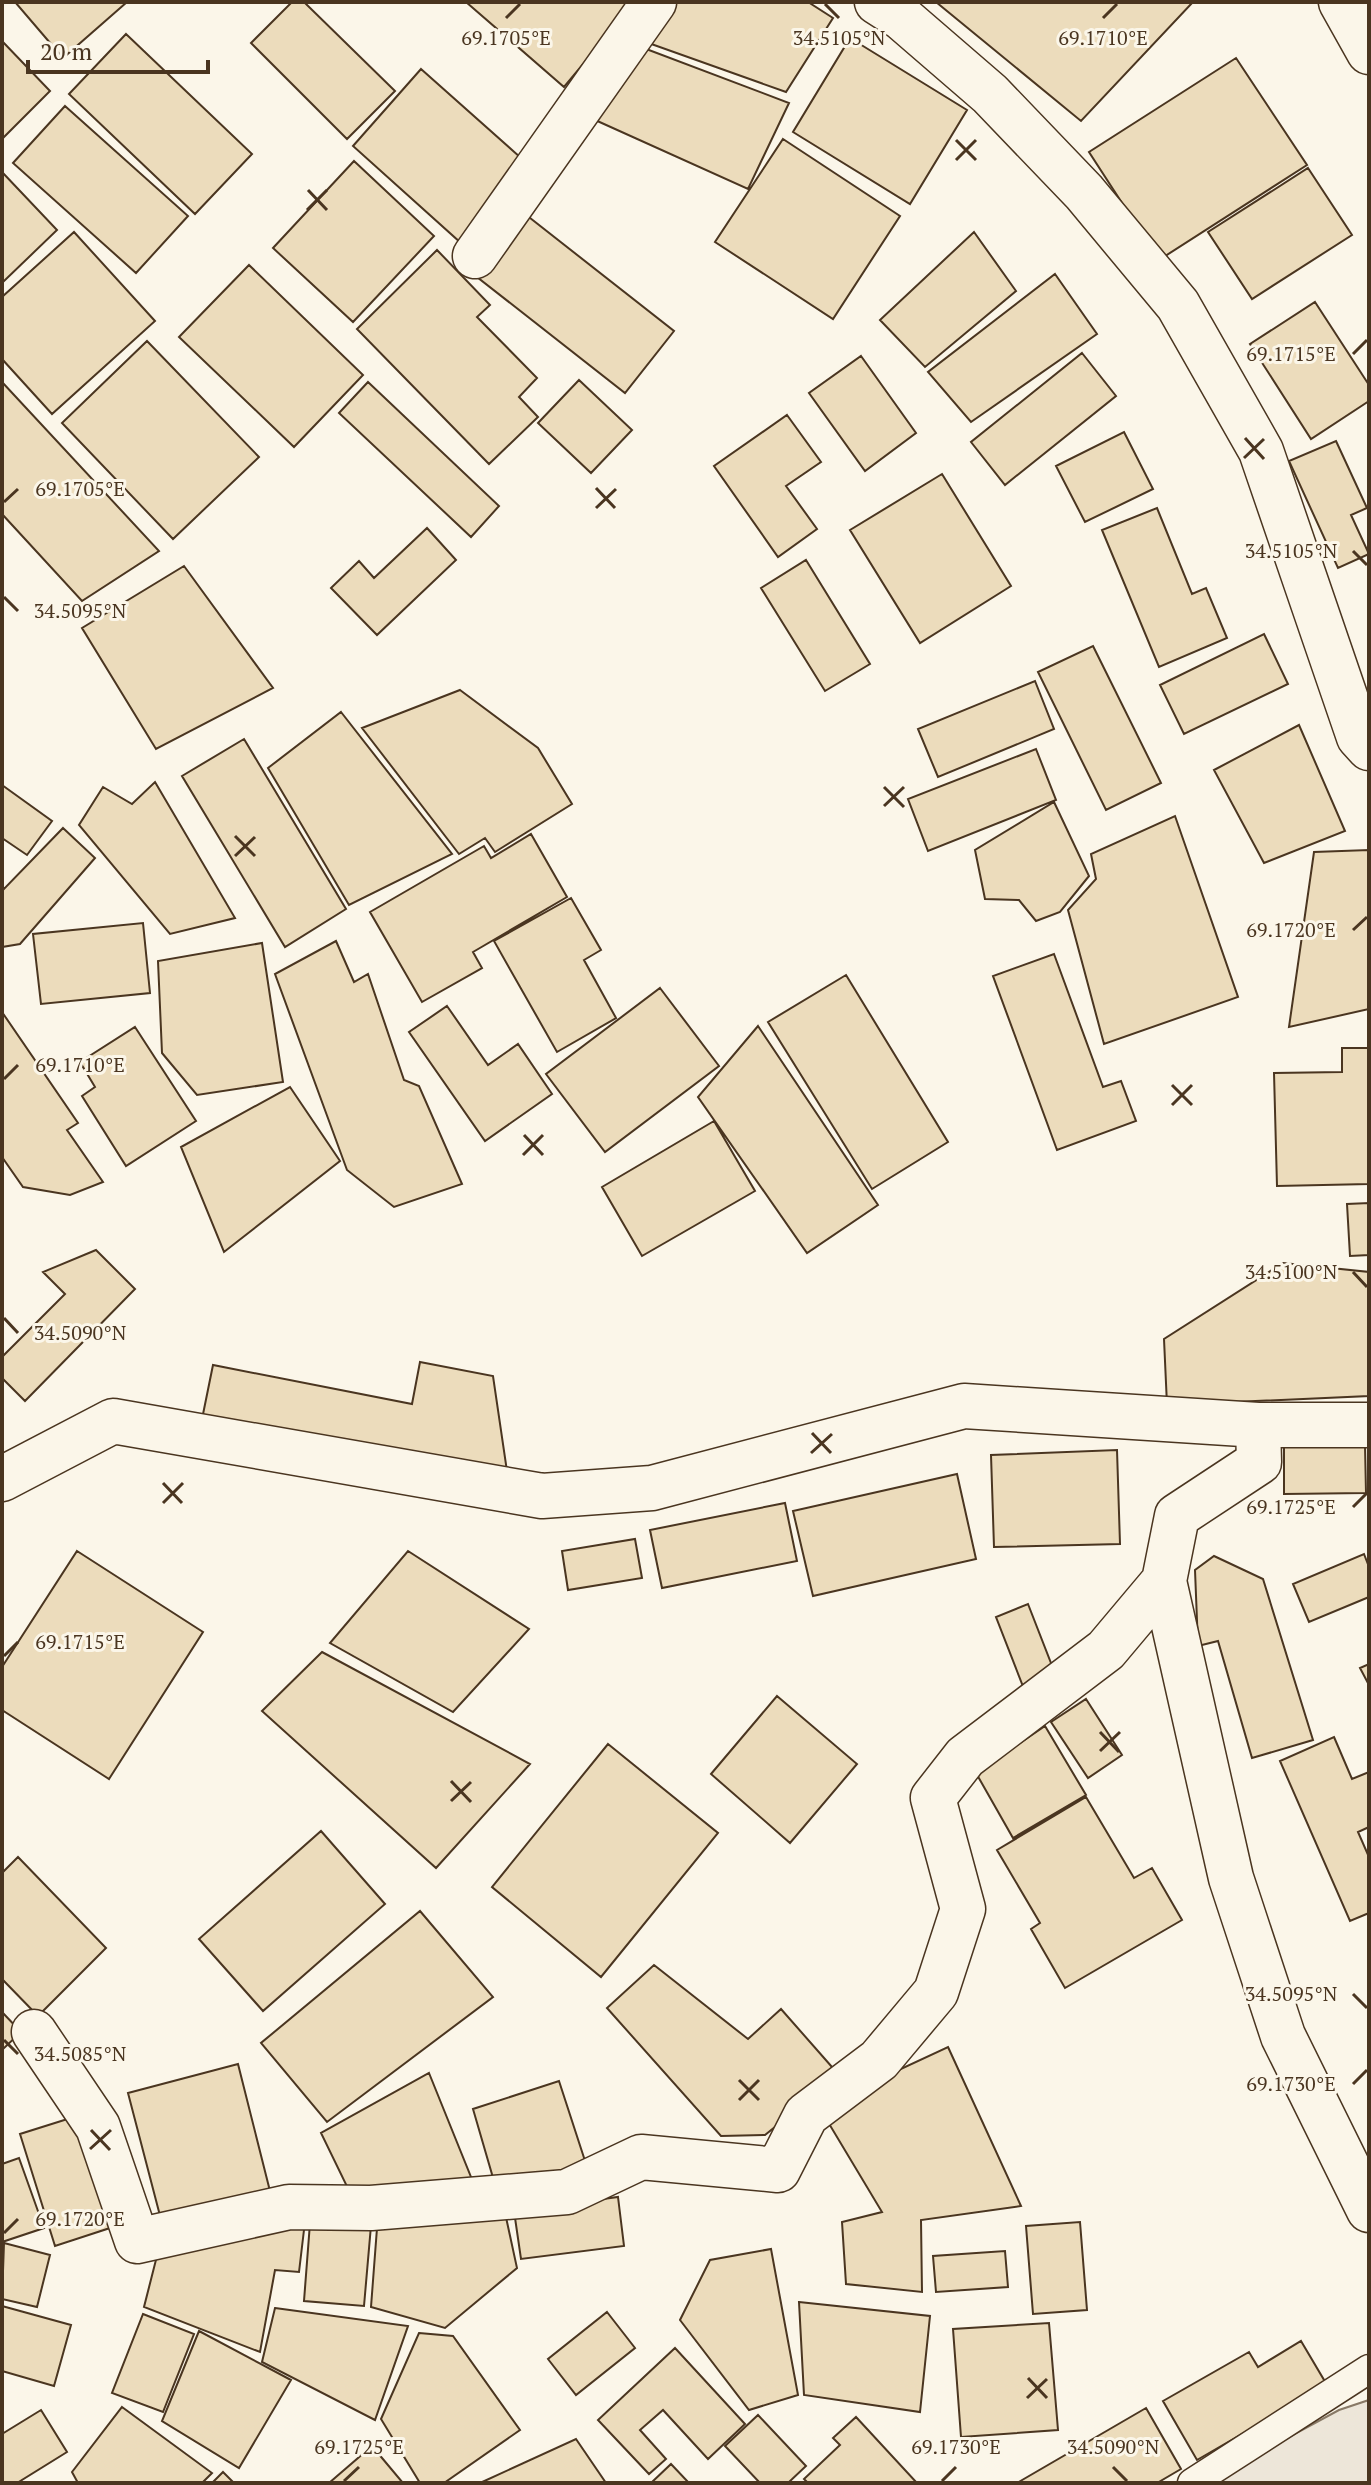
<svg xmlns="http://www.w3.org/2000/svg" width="1371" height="2485" font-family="'PT Serif',serif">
  <rect width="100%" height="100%" fill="#fbf6e9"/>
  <path fill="#ede6d9" stroke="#887966" stroke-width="2" d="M 1369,2400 L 1369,2483 L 1204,2483 L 1339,2410 Z"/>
  <path fill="#ecdcbc" stroke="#4a3520" stroke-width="2" d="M 15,2 L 127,2 L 63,58 Z
    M 292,2 L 304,2 L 395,91 L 347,139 L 251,43 Z
    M 466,2 L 635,2 L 564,87 Z
    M 668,2 L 808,2 L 833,18 L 786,92 L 640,40 Z
    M 936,2 L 1193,2 L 1081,121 Z
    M 126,34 L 252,154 L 195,214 L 69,94 Z
    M 850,38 L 967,110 L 910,204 L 793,132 Z
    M 2,41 L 50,91 L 2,139 Z
    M 633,44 L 789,103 L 748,189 L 584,115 Z
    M 1236,58 L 1307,165 L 1159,260 L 1089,152 Z
    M 421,69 L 530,166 L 461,243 L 353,146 Z
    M 65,106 L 188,216 L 136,273 L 13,163 Z
    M 783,139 L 900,216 L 833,319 L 715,242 Z
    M 354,161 L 434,236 L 353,322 L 273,248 Z
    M 1308,168 L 1352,235 L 1252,299 L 1208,232 Z
    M 2,172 L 57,230 L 3,282 L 2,282 Z
    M 525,214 L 674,331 L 625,393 L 477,277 Z
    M 74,232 L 155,321 L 52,414 L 2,359 L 2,297 Z
    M 974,232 L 1016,291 L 925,367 L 880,320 Z
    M 437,250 L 490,305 L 477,317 L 537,378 L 519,397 L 538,417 L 489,464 L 357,329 Z
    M 249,265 L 363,375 L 294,447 L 179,337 Z
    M 1055,274 L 1097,334 L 971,422 L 928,372 Z
    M 1315,302 L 1369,385 L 1369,401 L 1311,439 L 1250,344 Z
    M 147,341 L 259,457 L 173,539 L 62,423 Z
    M 1082,353 L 1116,396 L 1005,485 L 971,442 Z
    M 861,356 L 916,433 L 865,471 L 809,393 Z
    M 579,380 L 632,430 L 591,473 L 538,423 Z
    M 2,382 L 159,551 L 82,601 L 2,514 Z
    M 368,382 L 499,506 L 471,537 L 339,413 Z
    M 787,415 L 821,462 L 786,486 L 817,529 L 778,557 L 714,466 Z
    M 1124,432 L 1153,489 L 1085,522 L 1056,466 Z
    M 1336,441 L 1367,508 L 1351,515 L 1369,554 L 1338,568 L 1289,461 Z
    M 942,474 L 1011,586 L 920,643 L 850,530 Z
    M 1157,508 L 1192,594 L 1206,588 L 1227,638 L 1159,667 L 1102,530 Z
    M 427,528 L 456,560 L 377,635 L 331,588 L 359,561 L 374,578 Z
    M 806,560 L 870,664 L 825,691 L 761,588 Z
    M 184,566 L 273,688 L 156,749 L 82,628 Z
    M 1264,634 L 1288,684 L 1184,734 L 1160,685 Z
    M 1093,646 L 1161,783 L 1106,810 L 1038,672 Z
    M 1035,681 L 1054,729 L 938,777 L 918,729 Z
    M 460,690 L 538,748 L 572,804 L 495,852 L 485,838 L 459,854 L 362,728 Z
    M 341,712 L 452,854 L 349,905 L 268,768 Z
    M 1299,725 L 1345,831 L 1264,863 L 1214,770 Z
    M 244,739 L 346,909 L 285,947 L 182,776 Z
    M 1036,749 L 1056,800 L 928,851 L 908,799 Z
    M 155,782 L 235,918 L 170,934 L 79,825 L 103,787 L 132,804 Z
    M 2,785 L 52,821 L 27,855 L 2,838 Z
    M 1054,802 L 1089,876 L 1060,912 L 1036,921 L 1019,900 L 985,899 L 975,850 Z
    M 1175,816 L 1238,997 L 1104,1044 L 1068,910 L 1096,879 L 1091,854 Z
    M 63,828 L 95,858 L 20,944 L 2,947 L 2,886 L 4,889 Z
    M 531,834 L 567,897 L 473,952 L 482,968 L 422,1002 L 370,912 L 484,846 L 491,858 Z
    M 1369,850 L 1369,1009 L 1289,1027 L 1314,852 Z
    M 571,898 L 601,950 L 584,960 L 616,1018 L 557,1052 L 494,941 Z
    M 143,923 L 150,993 L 41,1004 L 33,934 Z
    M 336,941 L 354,982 L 368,974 L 404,1080 L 419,1086 L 462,1184 L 394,1207 L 347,1170 L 275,974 Z
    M 262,943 L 283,1082 L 197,1095 L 162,1053 L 158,961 Z
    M 1054,954 L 1103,1087 L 1121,1081 L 1136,1121 L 1057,1150 L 993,976 Z
    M 846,975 L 948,1142 L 872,1189 L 768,1022 Z
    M 660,988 L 719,1066 L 605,1152 L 546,1074 Z
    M 447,1006 L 488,1065 L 518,1044 L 552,1094 L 485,1141 L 409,1032 Z
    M 2,1012 L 78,1123 L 67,1130 L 103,1182 L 70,1195 L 23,1187 L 2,1157 Z
    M 758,1026 L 878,1205 L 807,1253 L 698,1097 Z
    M 135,1027 L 196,1121 L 126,1166 L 82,1096 L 95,1087 L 80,1062 Z
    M 1342,1048 L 1369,1048 L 1369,1184 L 1277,1186 L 1274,1073 L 1342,1072 Z
    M 290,1087 L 340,1161 L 224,1252 L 181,1147 Z
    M 714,1121 L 755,1191 L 642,1256 L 602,1187 Z
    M 1369,1203 L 1369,1255 L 1350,1256 L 1347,1204 Z
    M 96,1250 L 135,1289 L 25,1401 L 2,1378 L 2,1357 L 65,1294 L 43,1272 Z
    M 1283,1263 L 1369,1272 L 1369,1396 L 1167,1405 L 1164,1339 Z
    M 420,1362 L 493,1376 L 508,1478 L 200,1429 L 213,1365 L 412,1404 Z
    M 1365,1445 L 1366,1493 L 1284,1494 L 1284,1446 Z
    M 1117,1450 L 1120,1544 L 994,1547 L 991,1455 Z
    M 957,1474 L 976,1559 L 813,1596 L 793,1511 Z
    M 785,1503 L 797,1561 L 662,1588 L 650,1530 Z
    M 635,1539 L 642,1578 L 568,1590 L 562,1551 Z
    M 77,1551 L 203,1632 L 109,1779 L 2,1710 L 2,1667 Z
    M 408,1551 L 529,1629 L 453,1712 L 330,1643 Z
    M 1364,1554 L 1369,1567 L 1369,1597 L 1309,1622 L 1293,1584 Z
    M 1214,1556 L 1263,1579 L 1313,1740 L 1252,1758 L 1218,1641 L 1198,1646 L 1195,1570 Z
    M 1028,1604 L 1056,1676 L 1024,1689 L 996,1617 Z
    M 322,1652 L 530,1764 L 436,1868 L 262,1711 Z
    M 1369,1664 L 1369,1685 L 1360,1668 Z
    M 777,1696 L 857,1764 L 790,1843 L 711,1774 Z
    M 1086,1699 L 1122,1755 L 1088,1778 L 1051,1722 Z
    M 1045,1726 L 1086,1795 L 1013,1838 L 976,1773 Z
    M 1334,1737 L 1352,1779 L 1369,1772 L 1369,1827 L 1358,1832 L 1369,1857 L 1369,1913 L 1350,1921 L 1280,1761 Z
    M 608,1744 L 718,1833 L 601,1977 L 492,1887 Z
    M 1086,1797 L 1134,1878 L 1152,1868 L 1182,1920 L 1065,1988 L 1031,1929 L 1040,1923 L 997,1850 Z
    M 321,1831 L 385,1904 L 263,2011 L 199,1939 Z
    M 18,1857 L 106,1948 L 38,2016 L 2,1979 L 2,1873 Z
    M 420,1911 L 493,1997 L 327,2122 L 261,2043 Z
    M 654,1965 L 748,2039 L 781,2009 L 839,2075 L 765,2135 L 721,2136 L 607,2008 Z
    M 2,2012 L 21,2032 L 2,2050 Z
    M 948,2047 L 1021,2206 L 921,2220 L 922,2292 L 846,2284 L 842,2222 L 882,2212 L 819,2107 Z
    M 238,2064 L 273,2203 L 164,2231 L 128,2093 Z
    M 429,2073 L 473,2182 L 355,2203 L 321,2133 Z
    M 559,2081 L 587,2167 L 496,2188 L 473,2109 Z
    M 77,2116 L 113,2227 L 55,2246 L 20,2134 Z
    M 19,2158 L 44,2228 L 2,2242 L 2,2164 Z
    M 618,2197 L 624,2246 L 521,2259 L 514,2211 Z
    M 504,2208 L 517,2268 L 445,2328 L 371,2307 L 378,2215 Z
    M 311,2210 L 372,2214 L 364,2306 L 304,2301 Z
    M 306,2213 L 299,2272 L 275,2270 L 260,2352 L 144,2307 L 161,2240 Z
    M 1080,2222 L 1087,2310 L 1033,2314 L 1026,2226 Z
    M 4,2243 L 50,2255 L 37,2307 L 2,2299 Z
    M 771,2249 L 798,2395 L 749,2410 L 680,2320 L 710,2260 Z
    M 1005,2251 L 1008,2287 L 936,2292 L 933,2256 Z
    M 799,2302 L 930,2316 L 920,2412 L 804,2395 Z
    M 2,2306 L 71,2325 L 54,2386 L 2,2371 Z
    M 275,2308 L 408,2326 L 375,2420 L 262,2362 Z
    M 607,2312 L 635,2348 L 576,2395 L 548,2359 Z
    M 143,2314 L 194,2334 L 163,2412 L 112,2393 Z
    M 1049,2323 L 1058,2430 L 961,2437 L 953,2329 Z
    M 199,2331 L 291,2380 L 239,2468 L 162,2421 Z
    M 419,2333 L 453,2336 L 520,2430 L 444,2483 L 420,2483 L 381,2419 Z
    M 1301,2341 L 1327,2385 L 1197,2460 L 1163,2401 L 1249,2352 L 1258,2367 Z
    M 675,2348 L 745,2424 L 708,2459 L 663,2410 L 640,2430 L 666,2459 L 649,2474 L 598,2420 Z
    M 122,2407 L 212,2473 L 202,2483 L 78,2483 L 72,2472 Z
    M 1146,2408 L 1181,2469 L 1157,2483 L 1017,2483 Z
    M 41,2410 L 67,2452 L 17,2483 L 2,2483 L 2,2434 Z
    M 758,2415 L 806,2466 L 788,2483 L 760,2483 L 725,2446 Z
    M 856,2417 L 917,2483 L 808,2483 L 804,2479 L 840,2445 L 833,2438 Z
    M 576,2439 L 606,2483 L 480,2483 Z
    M 372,2446 L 403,2483 L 329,2483 Z
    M 671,2464 L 689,2483 L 651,2483 Z
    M 223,2472 L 234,2483 L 212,2483 Z"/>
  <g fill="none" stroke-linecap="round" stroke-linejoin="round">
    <g stroke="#4a3520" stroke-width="31">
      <path id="lane" d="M 1192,2483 L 1369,2369"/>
    </g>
    <g stroke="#4a3520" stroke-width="47">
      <path id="street" d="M 877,2 L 902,18 L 990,94 L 1084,192 L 1178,305 L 1261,451 L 1359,737 L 1369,748
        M 475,256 L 654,2
        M 1258,1425 L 1259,1462 L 1177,1516 L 1164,1581 L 1231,1878 L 1283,2036 L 1369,2210
        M 2,1479 L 113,1421 L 542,1496 L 652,1488 L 964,1406 L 1258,1425 L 1369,1425
        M 34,2032 L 98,2127 L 137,2241 L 289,2207 L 371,2208 L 567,2192 L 641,2157 L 778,2170 L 806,2115 L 879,2060 L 936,1992 L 963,1909 L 933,1798 L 965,1757 L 1106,1650 L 1164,1581"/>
    </g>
    <g stroke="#4a3520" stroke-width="47">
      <path id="secondary" d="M 1341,2 L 1369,52"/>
    </g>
    <use href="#lane" stroke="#fbf6e9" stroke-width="28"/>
    <use href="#street" stroke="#fbf6e9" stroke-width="44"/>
    <use href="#secondary" stroke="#fbf6e9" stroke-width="44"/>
  </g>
  <path fill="none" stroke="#4a3520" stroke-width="3" d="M 825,4 L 839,18M 506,18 L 520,4M 1103,18 L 1117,4M 956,140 L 976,160M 956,160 L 976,140M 308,190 L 327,210M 307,210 L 327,190M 1353,354 L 1367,340M 1245,438 L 1264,459M 1244,458 L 1264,439M 596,488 L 615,508M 4,502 L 18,489M 596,508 L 616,489M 1353,551 L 1367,565M 4,597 L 18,611M 884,787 L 904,807M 884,806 L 904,787M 235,836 L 255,856M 235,856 L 255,837M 1353,930 L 1367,917M 4,1079 L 18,1065M 1172,1085 L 1192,1105M 1172,1105 L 1192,1085M 524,1135 L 543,1155M 523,1155 L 543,1135M 1353,1272 L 1367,1287M 4,1318 L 18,1333M 812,1433 L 831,1453M 811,1453 L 832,1434M 163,1483 L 182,1503M 163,1503 L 183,1483M 1353,1507 L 1367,1493M 4,1656 L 18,1642M 1100,1732 L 1119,1752M 1100,1751 L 1120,1732M 451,1781 L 471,1802M 451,1801 L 471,1782M 1353,1994 L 1367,2008M 4,2040 L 18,2054M 739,2080 L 759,2100M 1353,2084 L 1367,2070M 739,2100 L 759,2080M 91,2130 L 110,2150M 90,2149 L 111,2130M 4,2233 L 18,2219M 1028,2378 L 1047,2398M 1027,2398 L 1047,2379M 1113,2467 L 1127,2481M 344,2481 L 359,2467M 942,2481 L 956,2467"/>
  <g font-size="20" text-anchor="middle" fill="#4a3520" stroke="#fbf6e9" stroke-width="6" stroke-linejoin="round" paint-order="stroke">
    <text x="506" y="45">69.1705°E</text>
    <text x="1103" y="45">69.1710°E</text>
    <text x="839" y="45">34.5105°N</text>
    <text x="1291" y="361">69.1715°E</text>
    <text x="80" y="496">69.1705°E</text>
    <text x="1291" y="558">34.5105°N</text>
    <text x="80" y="618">34.5095°N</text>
    <text x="1291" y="937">69.1720°E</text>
    <text x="80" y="1072">69.1710°E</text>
    <text x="1291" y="1279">34.5100°N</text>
    <text x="80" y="1340">34.5090°N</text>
    <text x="1291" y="1514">69.1725°E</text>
    <text x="80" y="1649">69.1715°E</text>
    <text x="1291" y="2001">34.5095°N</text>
    <text x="80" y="2061">34.5085°N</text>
    <text x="1291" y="2091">69.1730°E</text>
    <text x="80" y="2226">69.1720°E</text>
    <text x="1113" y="2454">34.5090°N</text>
    <text x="359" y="2454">69.1725°E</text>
    <text x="956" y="2454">69.1730°E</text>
  </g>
  <rect width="1371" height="2485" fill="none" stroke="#4a3520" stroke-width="8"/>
  <path d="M28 60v12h180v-12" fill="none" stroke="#4a3520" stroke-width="4"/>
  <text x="40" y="60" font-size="24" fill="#4a3520" stroke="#fbf6e9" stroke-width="6" paint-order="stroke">20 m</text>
</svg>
